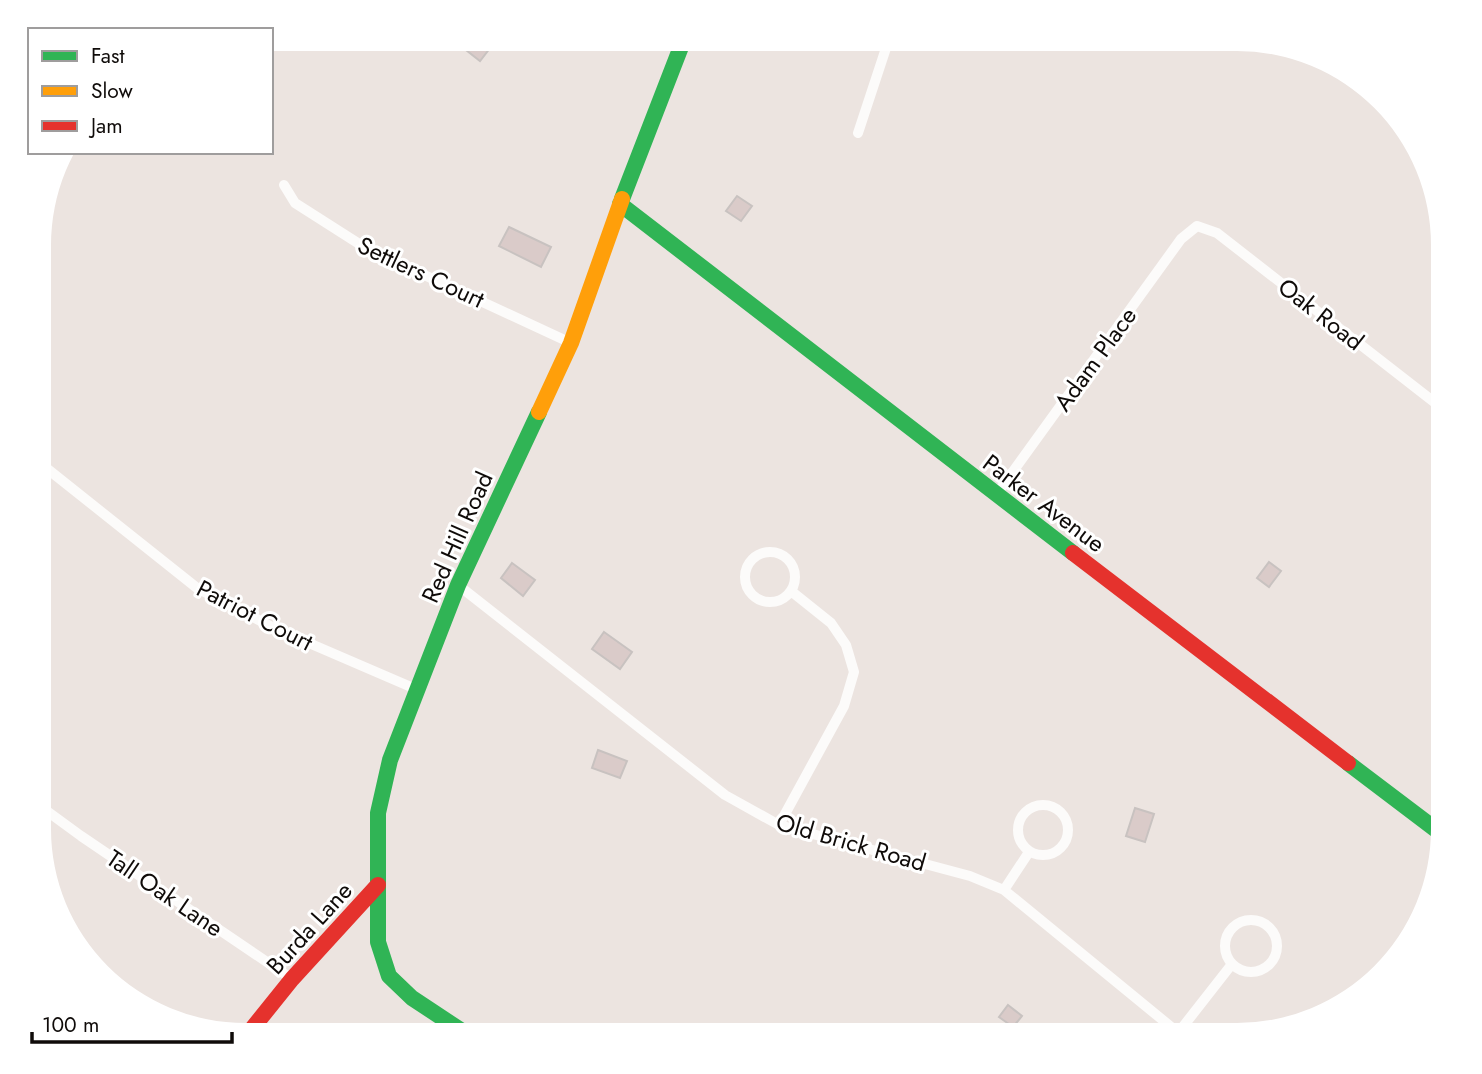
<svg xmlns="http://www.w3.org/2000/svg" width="1482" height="1074" font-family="Jost,sans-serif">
  <rect width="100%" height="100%" fill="#ece4e0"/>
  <path fill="#dacbc9" stroke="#c8c2c0" stroke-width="2" d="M 452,39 L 497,39 L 480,61 Z
    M 737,196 L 752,206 L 741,221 L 726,211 Z
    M 509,227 L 551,247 L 541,267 L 499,246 Z
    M 1269,562 L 1281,571 L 1269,587 L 1257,578 Z
    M 512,563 L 535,580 L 523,596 L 501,578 Z
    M 604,632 L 632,652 L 620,669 L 592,649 Z
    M 598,750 L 627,761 L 620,778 L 592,768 Z
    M 1135,808 L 1154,814 L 1145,842 L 1126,836 Z
    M 1008,1005 L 1022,1016 L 1013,1027 L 999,1017 Z"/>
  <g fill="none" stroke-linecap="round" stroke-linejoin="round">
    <path stroke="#fcfbfa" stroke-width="10" d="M 858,133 L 889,39
      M 284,185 L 295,203 L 364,247 L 571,343
      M 40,463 L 197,588 L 274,628 L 418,690
      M 996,495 L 1181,239 L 1197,226 L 1217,233 L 1443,409
      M745 577a25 25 0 1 1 50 0a25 25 0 1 1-50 0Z
      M 458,585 L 725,795 L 779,825 L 970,876 L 1004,890 L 1181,1035
      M1018 830a25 25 0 1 1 50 0a25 25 0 1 1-50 0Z
      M 40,806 L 81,836 L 292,979
      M 779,825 L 844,706 L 854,672 L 846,645 L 831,623 L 791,591
      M 1004,890 L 1029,852
      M1225 946a26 26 0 1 1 52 0a26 26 0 1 1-52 0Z
      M 1178,1033 L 1232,964"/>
    <path stroke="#30b455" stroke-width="16" d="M 622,199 L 684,39
      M 620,204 L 1073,553
      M 1348,763 L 1443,835
      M 468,1035 L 412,998 L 389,976 L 378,942 L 378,813 L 390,760 L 458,585 L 539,412"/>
    <path stroke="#ff9f0a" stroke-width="16" d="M 539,412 L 571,343 L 622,199"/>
    <path stroke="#e5322d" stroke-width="16" d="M 1073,553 L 1348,763
      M 247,1035 L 292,979 L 378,885"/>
  </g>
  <g text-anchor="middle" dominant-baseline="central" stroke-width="6" stroke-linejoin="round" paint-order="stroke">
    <g font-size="24" fill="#0f0b09" stroke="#fff">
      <text transform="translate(421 272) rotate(25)">Settlers Court</text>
      <text transform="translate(1321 314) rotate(38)">Oak Road</text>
      <text transform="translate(1095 359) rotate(-54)">Adam Place</text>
      <text transform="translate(1044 503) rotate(37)">Parker Avenue</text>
      <text transform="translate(457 537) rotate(-66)">Red Hill Road</text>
      <text transform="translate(255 615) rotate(27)">Patriot Court</text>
      <text transform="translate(851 842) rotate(16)">Old Brick Road</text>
      <text transform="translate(165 893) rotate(34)">Tall Oak Lane</text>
      <text transform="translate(309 928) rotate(-48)">Burda Lane</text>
    </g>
  </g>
  <path d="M0 0H1482V1074H0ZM245 51H1237A194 194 0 0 1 1431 245V829A194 194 0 0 1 1237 1023H245A194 194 0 0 1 51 829V245A194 194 0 0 1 245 51Z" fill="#fff" fill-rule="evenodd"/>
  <rect x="28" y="28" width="245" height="126" fill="#ffffff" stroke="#9f9d9d" stroke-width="2"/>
  <rect x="42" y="51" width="35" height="10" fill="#30b455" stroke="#9f9d9d" stroke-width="2"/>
  <text x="91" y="63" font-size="21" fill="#0f0b09">Fast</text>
  <rect x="42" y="86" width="35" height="10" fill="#ff9f0a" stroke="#9f9d9d" stroke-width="2"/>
  <text x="91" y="98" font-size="21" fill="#0f0b09">Slow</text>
  <rect x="42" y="121" width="35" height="10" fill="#e5322d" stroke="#9f9d9d" stroke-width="2"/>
  <text x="91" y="133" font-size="21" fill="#0f0b09">Jam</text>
  <path d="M32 1032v10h200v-10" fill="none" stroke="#0f0b09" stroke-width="3.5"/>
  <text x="42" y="1032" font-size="21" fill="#0f0b09" stroke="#ffffff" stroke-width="5" paint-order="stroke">100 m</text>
</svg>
